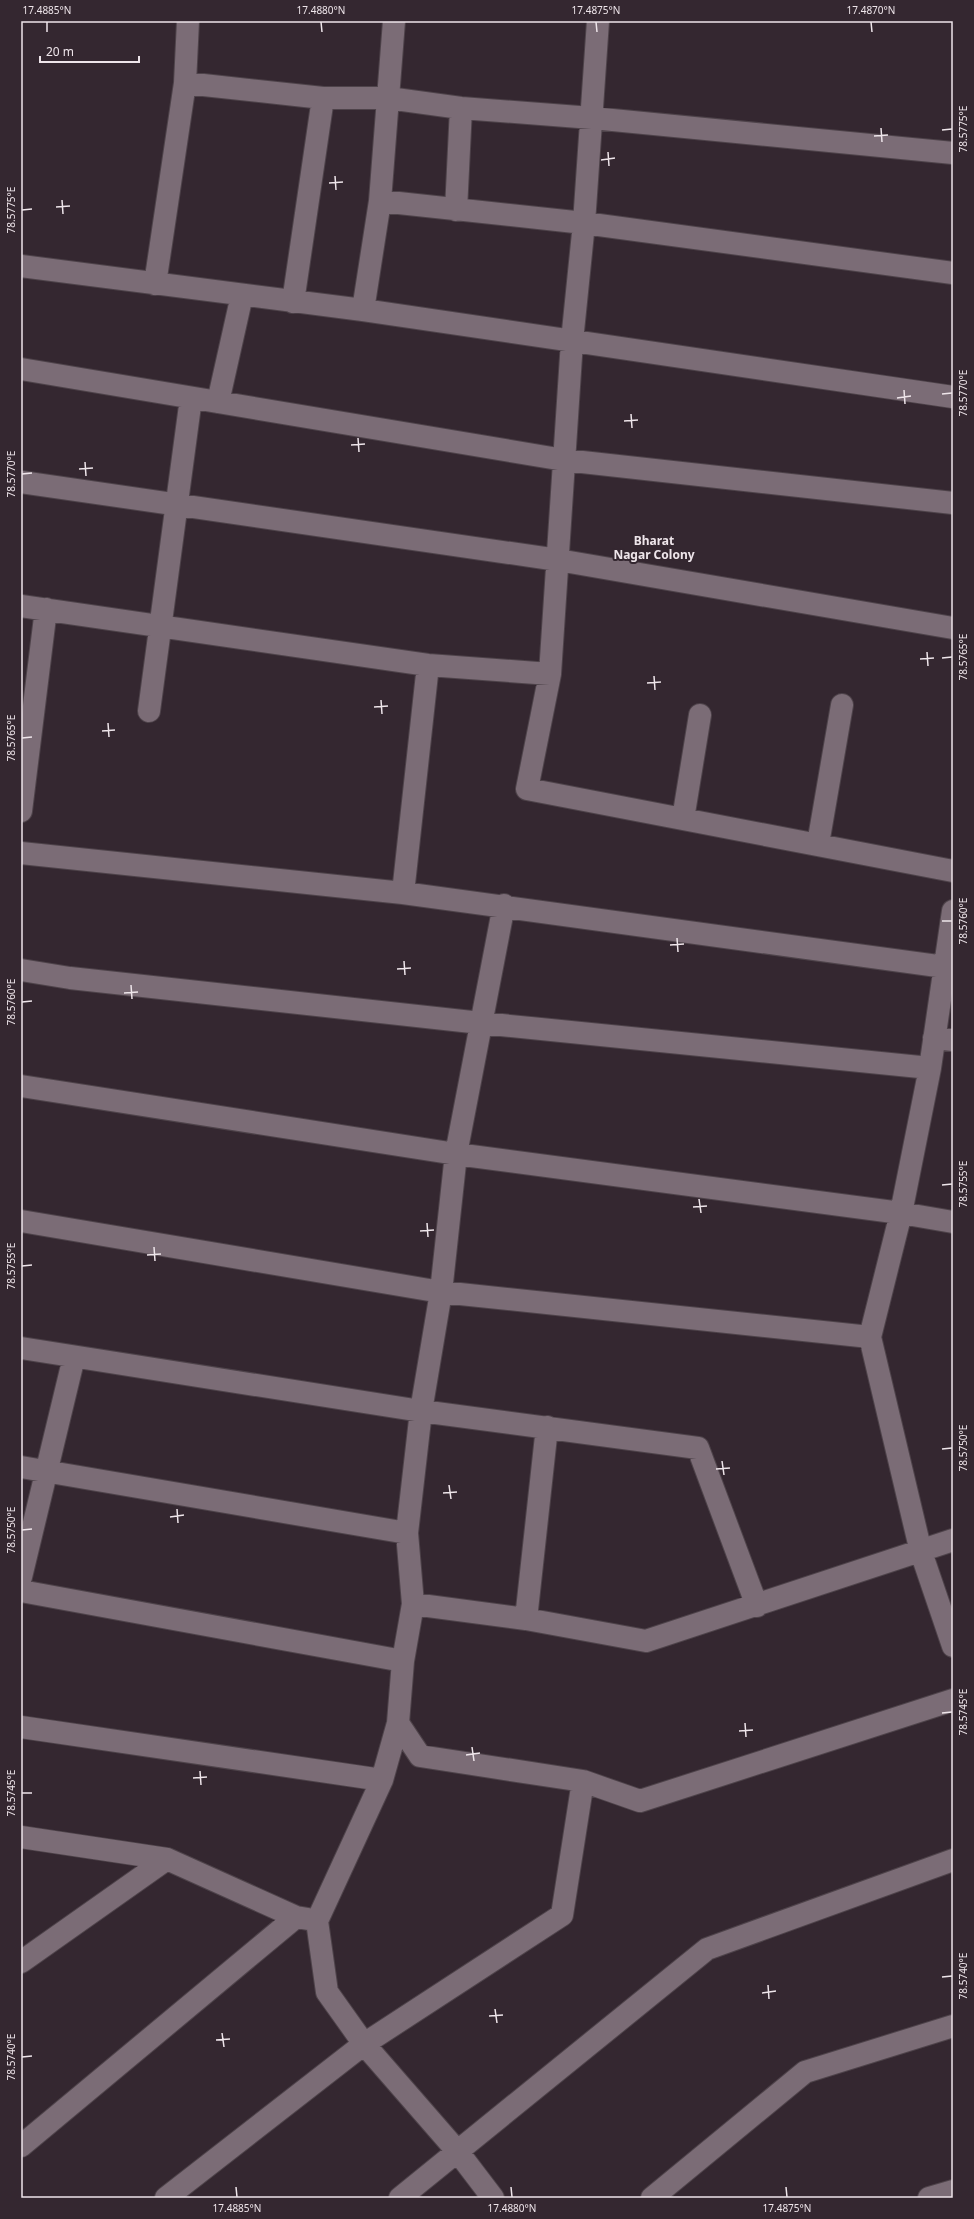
<svg xmlns="http://www.w3.org/2000/svg" width="974" height="2219" font-family="'Noto Sans',sans-serif">
  <rect width="100%" height="100%" fill="#342730"/>
  <g fill="none" stroke-linecap="round" stroke-linejoin="round">
    <g stroke="#4e434a" stroke-width="24">
      <path id="minor" d="M 598,21 L 584,223 L 572,341 L 550,674 L 527,789 L 953,871
        M 185,83 L 323,98 L 388,98 L 461,108 L 592,118 L 953,153
        M 380,201 L 584,223 L 953,273
        M 456,210 L 461,108
        M 21,266 L 363,310 L 953,397
        M 155,284 L 185,83 L 188,21
        M 293,302 L 323,98
        M 363,310 L 380,201 L 394,21
        M 21,369 L 564,460 L 953,503
        M 218,402 L 242,295
        M 21,482 L 558,560 L 953,628
        M 21,606 L 428,665 L 550,674
        M 149,711 L 191,398
        M 21,811 L 46,609
        M 683,819 L 700,715
        M 818,844 L 842,705
        M 21,853 L 403,893 L 945,967
        M 403,893 L 428,665
        M 953,911 L 930,1068 L 901,1213 L 870,1337 L 921,1552 L 953,1646
        M 21,970 L 70,978 L 481,1023 L 930,1068
        M 934,1038 L 953,1040
        M 21,1086 L 456,1154 L 901,1213 L 953,1222
        M 21,1221 L 441,1292 L 870,1337
        M 21,1348 L 421,1411 L 698,1448 L 757,1606
        M 21,1467 L 407,1533
        M 21,1577 L 74,1357
        M 21,1591 L 403,1661
        M 413,1604 L 526,1619 L 646,1641 L 953,1540
        M 526,1619 L 547,1427
        M 398,1723 L 420,1756 L 583,1781 L 640,1801 L 953,1700
        M 21,1727 L 382,1780
        M 21,1837 L 167,1859 L 296,1917 L 308,1919
        M 21,1962 L 167,1859
        M 21,2146 L 296,1917
        M 166,2198 L 364,2044 L 562,1915 L 583,1781
        M 400,2198 L 707,1949 L 953,1860
        M 493,2198 L 458,2152 L 364,2044 L 327,1992 L 317,1921 L 382,1780 L 398,1723 L 403,1661 L 413,1604 L 407,1533 L 421,1411 L 441,1292 L 456,1154 L 504,905
        M 652,2198 L 805,2072 L 953,2026
        M 929,2198 L 953,2191"/>
    </g>
    <use href="#minor" stroke="#7b6c76" stroke-width="22"/>
  </g>
  <path fill="none" stroke="#eee5ea" stroke-width="1.5" d="M 47,22 L 47,32M 321,22 L 322,32M 596,22 L 597,32M 871,22 L 872,32M 881,128 L 882,142M 942,130 L 952,129M 874,136 L 888,135M 608,152 L 609,166M 601,160 L 615,158M 335,176 L 336,190M 329,183 L 343,182M 62,200 L 63,214M 56,207 L 70,206M 22,210 L 32,209M 904,390 L 905,404M 942,394 L 952,393M 897,398 L 911,396M 631,414 L 632,428M 624,421 L 638,420M 358,438 L 359,452M 351,445 L 365,444M 85,462 L 86,476M 79,469 L 93,468M 22,474 L 32,473M 927,652 L 928,666M 942,658 L 952,657M 920,659 L 934,658M 654,676 L 655,690M 647,683 L 661,682M 381,700 L 382,714M 374,707 L 388,706M 108,723 L 109,737M 102,731 L 115,730M 22,738 L 32,737M 942,921 L 952,921M 677,938 L 678,952M 670,945 L 684,944M 404,961 L 405,975M 397,969 L 411,968M 131,985 L 132,999M 124,993 L 138,992M 22,1002 L 32,1001M 942,1185 L 952,1184M 699,1199 L 701,1213M 693,1207 L 707,1206M 427,1223 L 428,1237M 420,1231 L 434,1230M 154,1247 L 155,1261M 147,1255 L 161,1254M 22,1266 L 32,1265M 942,1449 L 952,1448M 722,1461 L 724,1475M 716,1469 L 730,1468M 449,1485 L 451,1499M 443,1493 L 457,1492M 177,1509 L 178,1523M 170,1517 L 184,1515M 22,1530 L 32,1529M 942,1713 L 952,1712M 745,1723 L 746,1737M 739,1731 L 753,1730M 472,1747 L 474,1761M 466,1755 L 480,1753M 200,1771 L 201,1785M 193,1778 L 207,1777M 22,1793 L 32,1793M 942,1977 L 952,1976M 768,1985 L 769,1999M 762,1993 L 776,1991M 495,2009 L 497,2023M 489,2016 L 503,2015M 222,2033 L 224,2047M 216,2040 L 230,2039M 22,2057 L 32,2056M 236,2187 L 237,2197M 511,2187 L 512,2197M 786,2187 L 787,2197"/>
  <g text-anchor="middle" dominant-baseline="central" stroke-width="4" stroke-linejoin="round" paint-order="stroke">
    <g font-size="12" font-weight="bold" fill="#eee5ea" stroke="#342730">
      <text x="654" y="540">Bharat<tspan x="654" dy="14">Nagar Colony</tspan></text>
    </g>
  </g>
  <rect width="974" height="2219" fill="none" stroke="#342730" stroke-width="44"/>
  <path d="M40 56v6h99v-6" fill="none" stroke="#eee5ea" stroke-width="2"/>
  <text x="46" y="56" font-size="12" fill="#eee5ea" stroke="#342730" stroke-width="3" paint-order="stroke">20 m</text>
  <rect x="22" y="22" width="930" height="2175" fill="none" stroke="#eee5ea" stroke-width="1.5"/>
  <g font-size="10" text-anchor="middle" fill="#eee5ea">
    <text x="47" y="14">17.4885°N</text>
    <text x="321" y="14">17.4880°N</text>
    <text x="596" y="14">17.4875°N</text>
    <text x="871" y="14">17.4870°N</text>
    <text transform="translate(963 129) rotate(-90)" y="4">78.5775°E</text>
    <text transform="translate(11 210) rotate(-90)" y="4">78.5775°E</text>
    <text transform="translate(963 393) rotate(-90)" y="4">78.5770°E</text>
    <text transform="translate(11 474) rotate(-90)" y="4">78.5770°E</text>
    <text transform="translate(963 657) rotate(-90)" y="4">78.5765°E</text>
    <text transform="translate(11 738) rotate(-90)" y="4">78.5765°E</text>
    <text transform="translate(963 921) rotate(-90)" y="4">78.5760°E</text>
    <text transform="translate(11 1002) rotate(-90)" y="4">78.5760°E</text>
    <text transform="translate(963 1184) rotate(-90)" y="4">78.5755°E</text>
    <text transform="translate(11 1266) rotate(-90)" y="4">78.5755°E</text>
    <text transform="translate(963 1448) rotate(-90)" y="4">78.5750°E</text>
    <text transform="translate(11 1530) rotate(-90)" y="4">78.5750°E</text>
    <text transform="translate(963 1712) rotate(-90)" y="4">78.5745°E</text>
    <text transform="translate(11 1793) rotate(-90)" y="4">78.5745°E</text>
    <text transform="translate(963 1976) rotate(-90)" y="4">78.5740°E</text>
    <text transform="translate(11 2057) rotate(-90)" y="4">78.5740°E</text>
    <text x="237" y="2212">17.4885°N</text>
    <text x="512" y="2212">17.4880°N</text>
    <text x="787" y="2212">17.4875°N</text>
  </g>
</svg>
